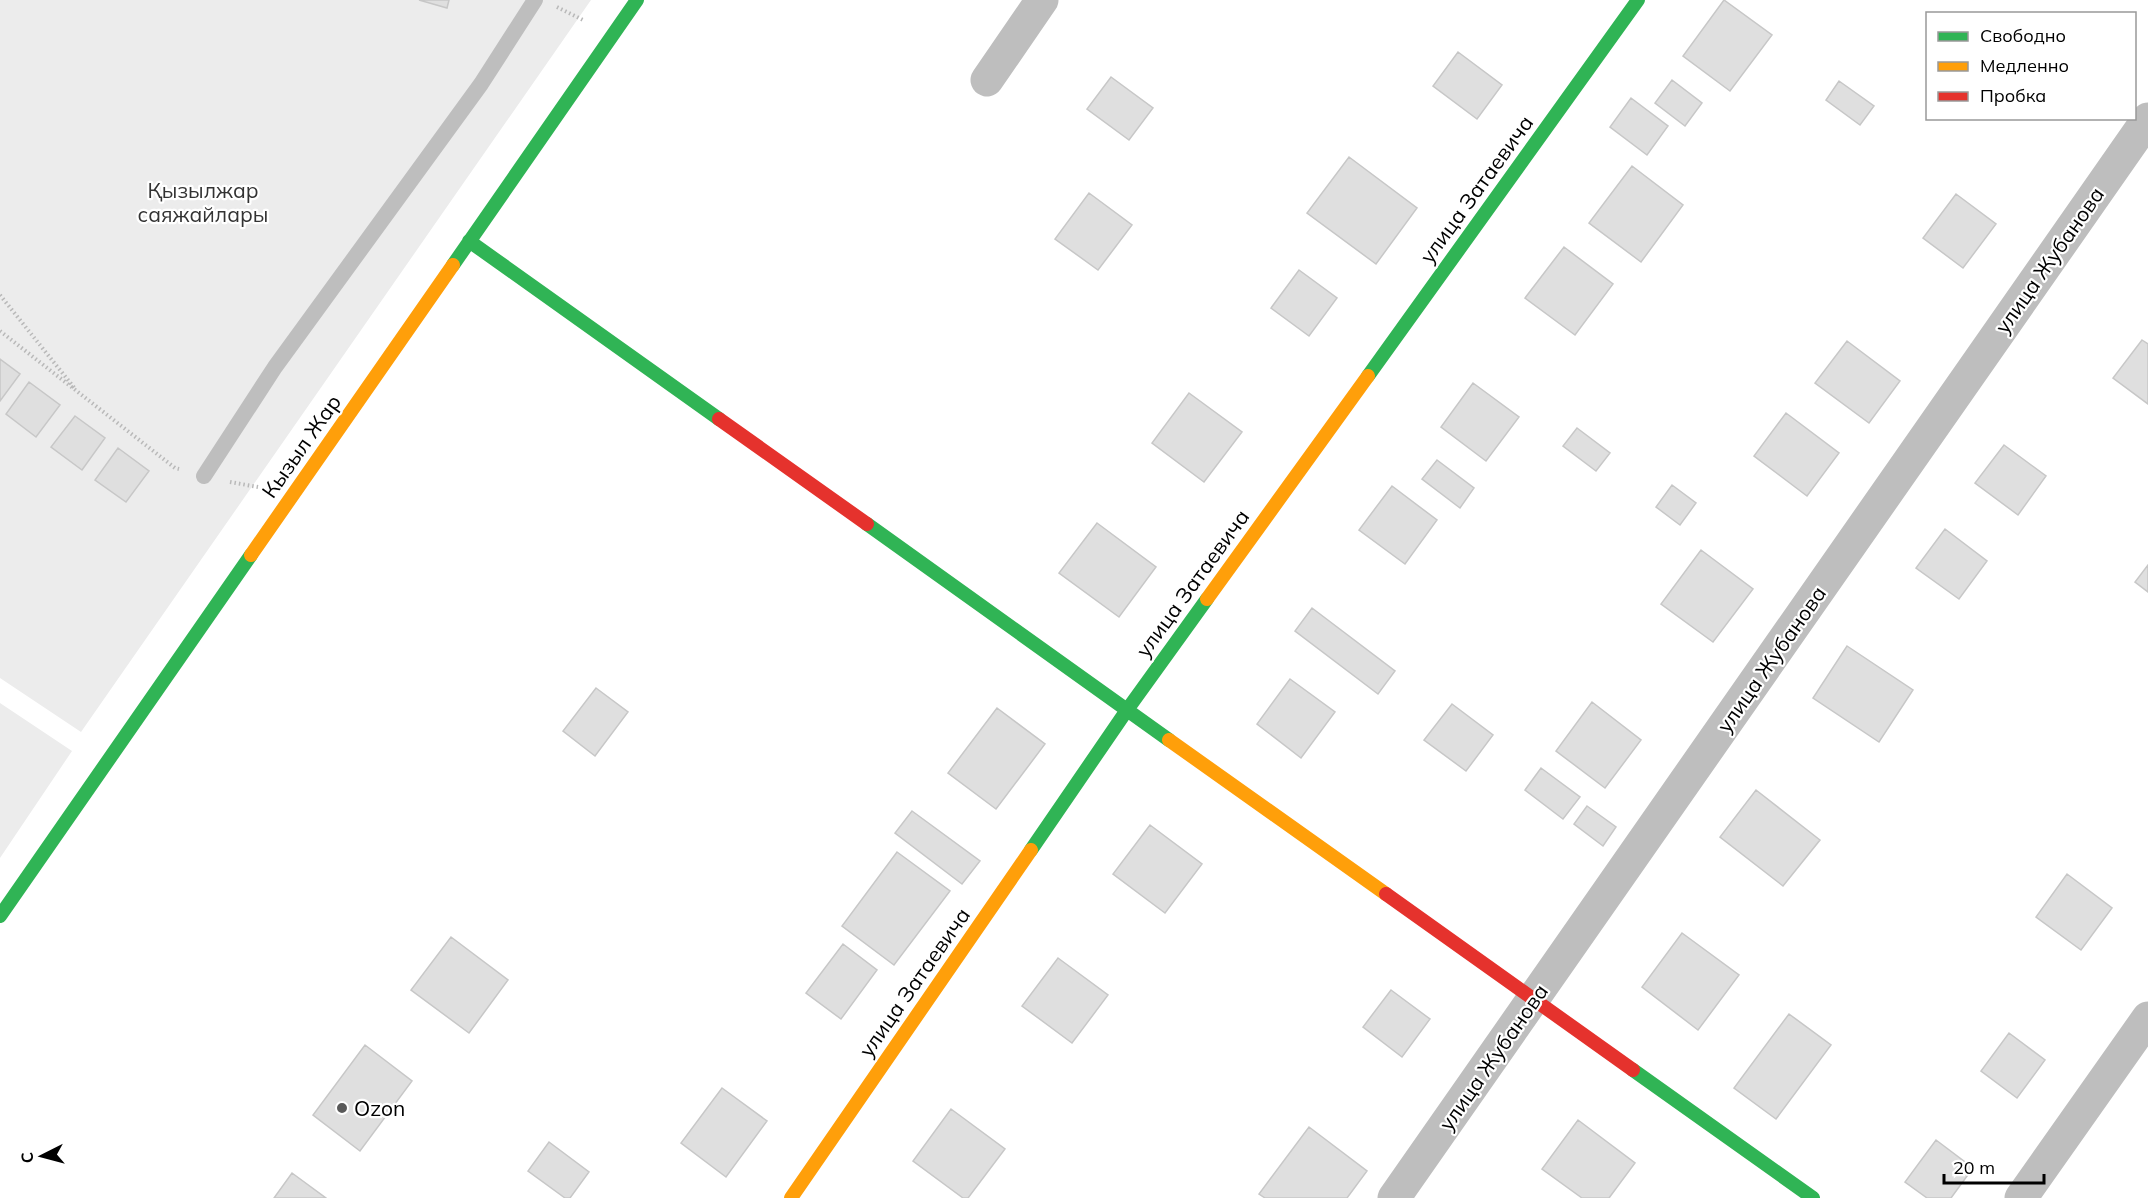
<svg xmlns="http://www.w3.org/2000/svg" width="2148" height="1198" font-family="Mulish,sans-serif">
  <rect width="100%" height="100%" fill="#fff"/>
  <path fill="#ececec" d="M 0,0 L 591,0 L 81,732 L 0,678 Z
    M 0,703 L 72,751 L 0,858 Z"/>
  <path fill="#dfdfdf" stroke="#c7c7c7" stroke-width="1.5" d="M 419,0 L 449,0 L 447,8 Z
    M 1724,0 L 1772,35 L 1730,91 L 1683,56 Z
    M 1458,52 L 1502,85 L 1477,119 L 1433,86 Z
    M 1111,77 L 1153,108 L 1129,140 L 1087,109 Z
    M 1672,80 L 1702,103 L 1685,126 L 1655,103 Z
    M 1839,81 L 1874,106 L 1860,125 L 1826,100 Z
    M 1631,98 L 1668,126 L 1647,155 L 1610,127 Z
    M 1349,157 L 1417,208 L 1376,264 L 1307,213 Z
    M 1632,166 L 1683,205 L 1641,262 L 1589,223 Z
    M 1089,193 L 1132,225 L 1098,270 L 1055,239 Z
    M 1956,194 L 1996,224 L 1963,268 L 1923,238 Z
    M 1564,247 L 1613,284 L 1575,335 L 1525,298 Z
    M 1299,270 L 1337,298 L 1309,336 L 1271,308 Z
    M 2142,340 L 2148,344 L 2148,404 L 2113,378 Z
    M 1847,341 L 1900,381 L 1869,423 L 1815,383 Z
    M 0,359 L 20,374 L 0,401 Z
    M 29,382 L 60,405 L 36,437 L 6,414 Z
    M 1473,383 L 1519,417 L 1486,461 L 1441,427 Z
    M 1189,393 L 1242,432 L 1204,482 L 1152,443 Z
    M 1786,413 L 1839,453 L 1807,496 L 1754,456 Z
    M 75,416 L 105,438 L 82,470 L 51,447 Z
    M 1577,428 L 1610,453 L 1596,471 L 1563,446 Z
    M 2004,445 L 2046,476 L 2018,515 L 1975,483 Z
    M 118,448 L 149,471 L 126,502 L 95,480 Z
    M 1437,460 L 1474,488 L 1460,508 L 1422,479 Z
    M 1672,485 L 1696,503 L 1680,525 L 1656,507 Z
    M 1392,486 L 1437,520 L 1405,564 L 1359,530 Z
    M 1097,523 L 1156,567 L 1119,617 L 1059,573 Z
    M 1945,529 L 1987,561 L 1959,599 L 1916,568 Z
    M 1701,550 L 1753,589 L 1713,642 L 1661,604 Z
    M 2148,565 L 2148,592 L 2135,582 Z
    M 1312,608 L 1395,671 L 1378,694 L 1295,631 Z
    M 1847,646 L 1913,690 L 1879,742 L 1813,698 Z
    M 1290,679 L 1335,712 L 1301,758 L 1257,724 Z
    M 596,688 L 628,712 L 595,756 L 563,731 Z
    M 1592,702 L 1641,740 L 1605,788 L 1556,751 Z
    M 1452,704 L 1493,735 L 1466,771 L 1424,740 Z
    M 997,708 L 1045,744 L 996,809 L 948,773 Z
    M 1541,768 L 1580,797 L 1563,819 L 1525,790 Z
    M 1756,790 L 1820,840 L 1783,886 L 1720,837 Z
    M 1587,806 L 1616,827 L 1603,846 L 1574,824 Z
    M 912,811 L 980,861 L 962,884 L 895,833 Z
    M 1150,825 L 1202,864 L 1165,913 L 1113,874 Z
    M 897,852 L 950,891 L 894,965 L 842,926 Z
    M 2067,874 L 2112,908 L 2081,950 L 2036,917 Z
    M 1682,933 L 1739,975 L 1698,1030 L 1642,987 Z
    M 451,937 L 508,980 L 469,1033 L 411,990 Z
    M 843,944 L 877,970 L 841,1019 L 806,993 Z
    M 1058,958 L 1108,995 L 1072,1043 L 1022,1006 Z
    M 1391,990 L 1430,1019 L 1402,1057 L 1363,1027 Z
    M 1789,1014 L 1831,1045 L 1776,1119 L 1734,1088 Z
    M 2009,1033 L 2045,1060 L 2017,1098 L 1981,1071 Z
    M 365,1045 L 412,1081 L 360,1151 L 313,1115 Z
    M 722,1088 L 767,1121 L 726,1177 L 681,1143 Z
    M 951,1109 L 1005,1149 L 968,1198 L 963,1198 L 913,1161 Z
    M 1578,1120 L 1635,1163 L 1609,1198 L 1582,1198 L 1542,1169 Z
    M 1309,1127 L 1367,1171 L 1347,1198 L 1265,1198 L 1259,1194 Z
    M 1936,1140 L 1973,1168 L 1951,1198 L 1927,1198 L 1905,1182 Z
    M 549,1142 L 589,1172 L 570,1198 L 565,1198 L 528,1171 Z
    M 292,1173 L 326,1198 L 274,1198 Z"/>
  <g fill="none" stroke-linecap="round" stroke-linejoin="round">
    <path stroke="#b9b9b9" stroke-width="4" stroke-dasharray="1.5 3" stroke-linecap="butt" d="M 557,7 L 583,20
      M 0,295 L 76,390
      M 0,331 L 175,468 L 179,469
      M 230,482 L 258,487"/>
    <path stroke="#bebebe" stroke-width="16" d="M 204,476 L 275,367 L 481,84 L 535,0"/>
    <path stroke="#bebebe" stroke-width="33" d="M 987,80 L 1042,0
      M 1394,1198 L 2148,119
      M 2021,1198 L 2148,1018"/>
    <path stroke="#30b455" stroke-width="14" d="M 469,241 L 719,419
      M 453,265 L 637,0
      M 1368,376 L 1638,0
      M 867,524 L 1169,740
      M 1031,850 L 1127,710 L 1207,599
      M 0,916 L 251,555
      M 1633,1070 L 1813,1198"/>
    <path stroke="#ff9f0a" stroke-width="14" d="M 251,555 L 453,265
      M 1207,599 L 1368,376
      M 1169,740 L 1386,894
      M 791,1198 L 1031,850"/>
    <path stroke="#e5322d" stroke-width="14" d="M 719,419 L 867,524
      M 1386,894 L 1633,1070"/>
  </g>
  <circle fill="#595959" stroke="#fff" stroke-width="2" cx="342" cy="1108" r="6"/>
  <g text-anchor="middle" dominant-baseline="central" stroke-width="4.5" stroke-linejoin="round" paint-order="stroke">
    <g font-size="21" fill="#000" stroke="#fff">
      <text transform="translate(1476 189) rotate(-54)">улица Затаевича</text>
      <text transform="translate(2049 260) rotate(-55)">улица Жубанова</text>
      <text transform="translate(301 446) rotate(-55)">Кызыл Жар</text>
      <text transform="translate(1192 583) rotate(-54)">улица Затаевича</text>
      <text transform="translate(1771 659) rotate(-55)">улица Жубанова</text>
      <text transform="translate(914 982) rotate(-55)">улица Затаевича</text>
      <text transform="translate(1493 1057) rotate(-55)">улица Жубанова</text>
    </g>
    <g font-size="21" fill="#333" stroke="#fff">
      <text x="203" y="190">Қызылжар<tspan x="203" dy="24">саяжайлары</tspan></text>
    </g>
    <g font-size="21" fill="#000" stroke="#fff" text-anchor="start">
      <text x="354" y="1108">Ozon</text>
    </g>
  </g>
  <rect x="1926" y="12" width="210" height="108" fill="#ffffff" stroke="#999999" stroke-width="1.5"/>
  <rect x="1938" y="32" width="30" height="9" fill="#30b455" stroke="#999999" stroke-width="1.5"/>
  <text x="1980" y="42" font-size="18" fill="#000000">Свободно</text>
  <rect x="1938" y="62" width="30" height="9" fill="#ff9f0a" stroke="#999999" stroke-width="1.5"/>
  <text x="1980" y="72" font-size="18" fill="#000000">Медленно</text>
  <rect x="1938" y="92" width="30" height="9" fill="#e5322d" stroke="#999999" stroke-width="1.5"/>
  <text x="1980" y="102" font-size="18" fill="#000000">Пробка</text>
  <g transform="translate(42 1156) rotate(264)" stroke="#ffffff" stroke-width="4.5" paint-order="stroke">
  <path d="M0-4.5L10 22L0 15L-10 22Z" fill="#000000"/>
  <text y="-9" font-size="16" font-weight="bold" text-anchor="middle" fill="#000000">С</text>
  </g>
  <path d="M1944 1174v9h100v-9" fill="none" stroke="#000000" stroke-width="3"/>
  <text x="1953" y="1174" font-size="18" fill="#000000" stroke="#ffffff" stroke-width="4.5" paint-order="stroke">20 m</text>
</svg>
